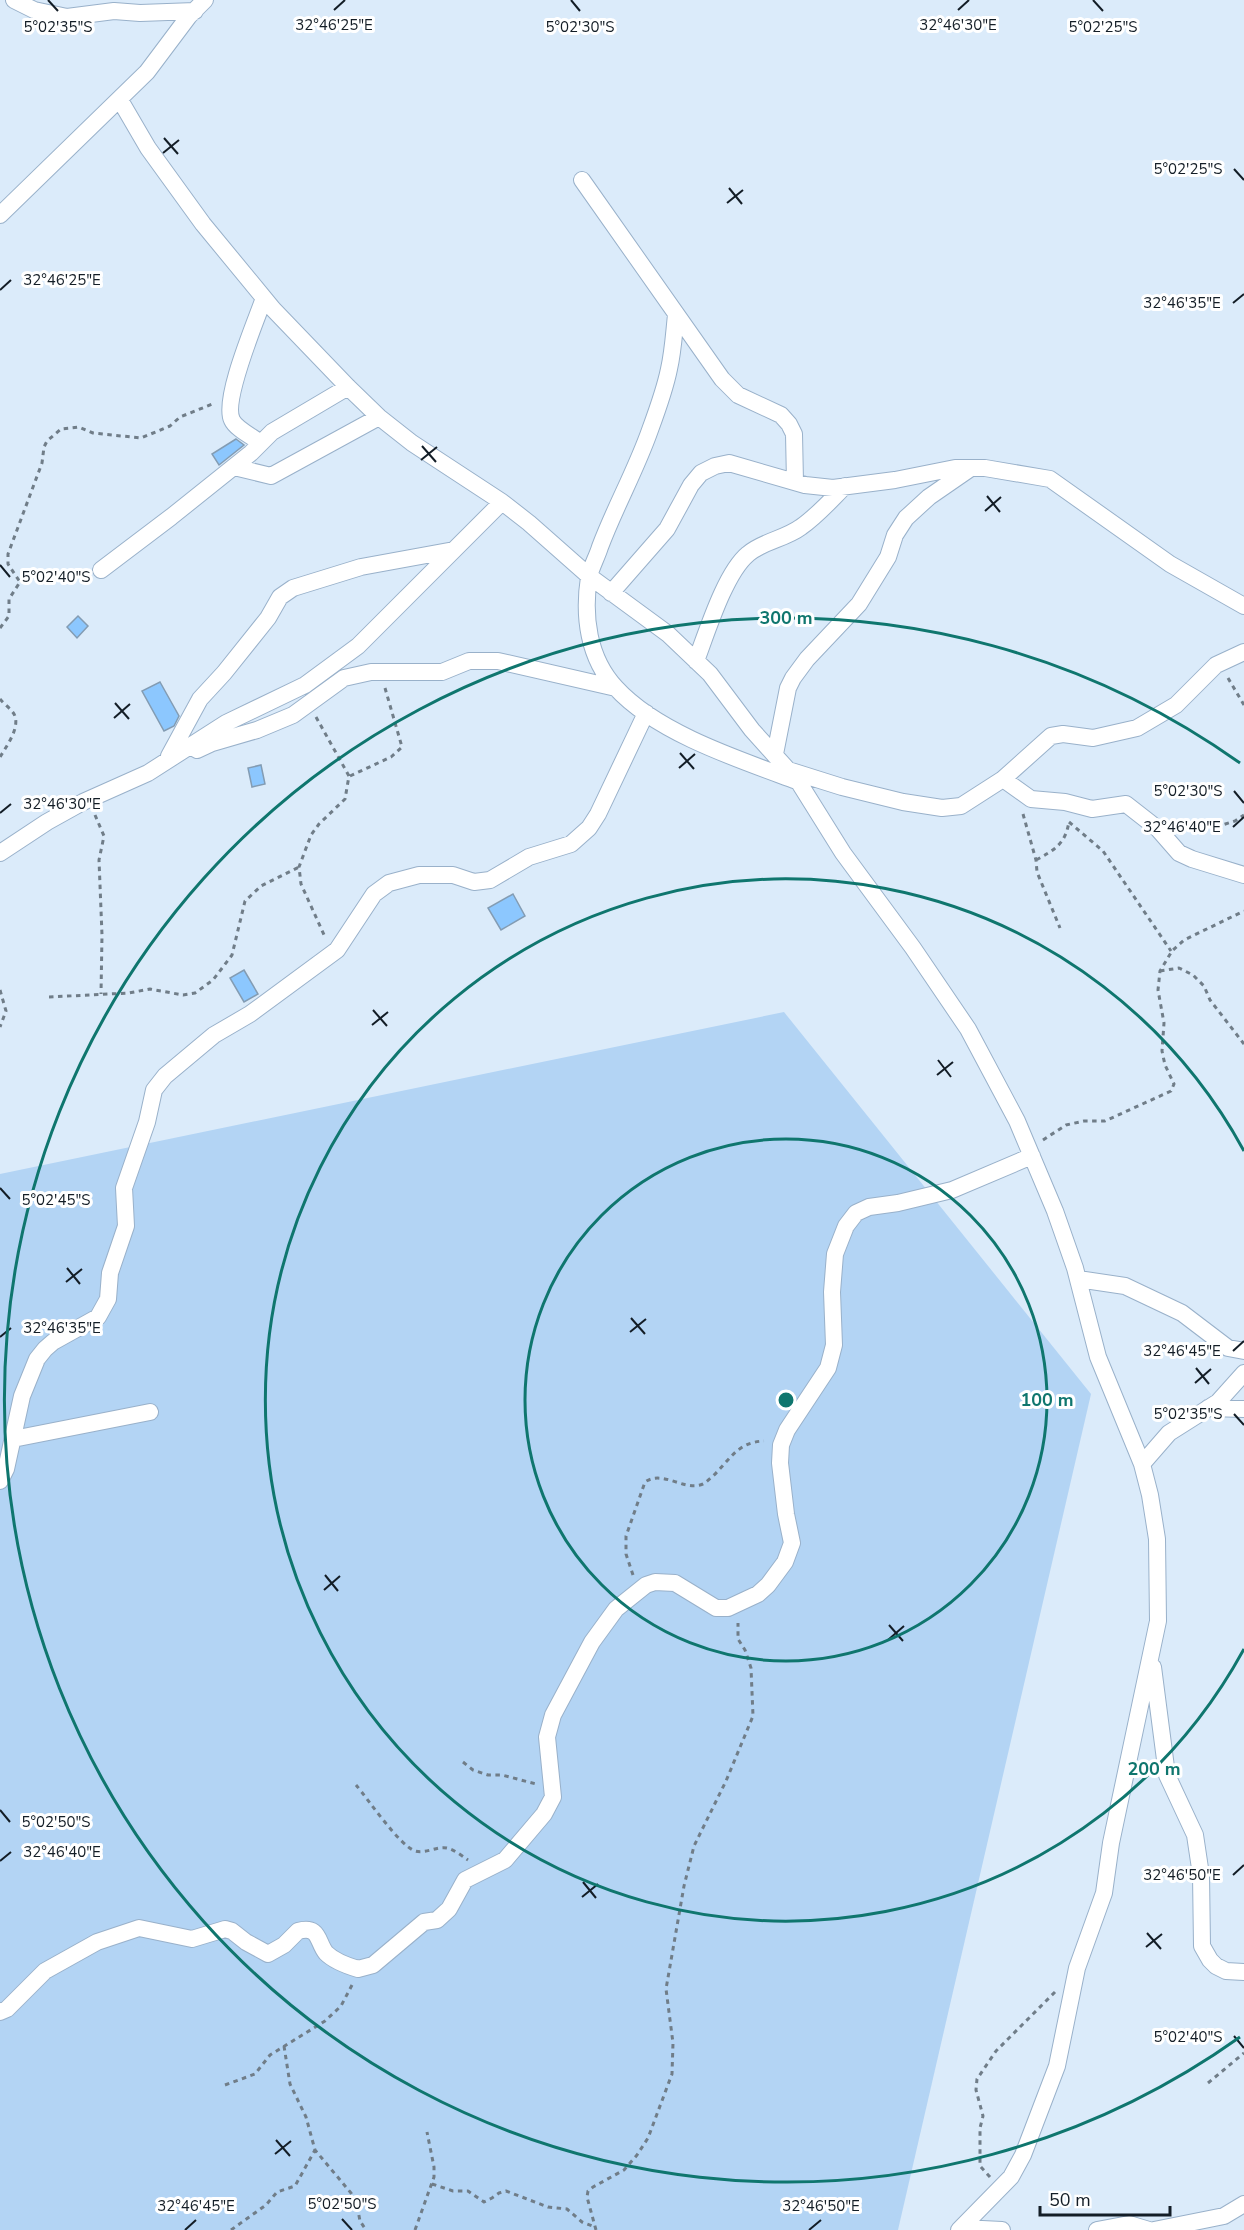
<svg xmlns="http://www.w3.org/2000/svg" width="1244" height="2230" font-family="'Nunito Sans',sans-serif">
  <rect width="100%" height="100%" fill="#dbebfa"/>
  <path fill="#b3d4f4" d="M 784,1012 L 1091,1394 L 898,2230 L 0,2230 L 0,1174 Z"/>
  <path fill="#8cc7fe" stroke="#839cb3" stroke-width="1.5" d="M 236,439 L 244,445 L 219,465 L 212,454 Z
    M 78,616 L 88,626 L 77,638 L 67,627 Z
    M 160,682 L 179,716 L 174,726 L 164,731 L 142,691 Z
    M 261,765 L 265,784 L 252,787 L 248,768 Z
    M 513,894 L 525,916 L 501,930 L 488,908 Z
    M 244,970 L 258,994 L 244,1002 L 230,978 Z"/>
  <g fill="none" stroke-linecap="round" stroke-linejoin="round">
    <g stroke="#99b1ca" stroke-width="18">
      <path id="minor" d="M 14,0 L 34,10 L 67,17 L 114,11 L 140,13 L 195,11
        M 120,100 L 148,148 L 203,224 L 273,309 L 348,387 L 379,417 L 412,443 L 502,502 L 529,523 L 589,576 L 668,634 L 710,674 L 752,730 L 798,781 L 843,853 L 913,948 L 968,1029 L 1017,1121 L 1055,1211 L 1075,1268 L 1098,1357 L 1142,1464 L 1150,1495 L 1157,1539 L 1158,1621 L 1111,1843 L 1104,1893 L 1077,1968 L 1057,2066 L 1023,2155 L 1011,2177 L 959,2230
        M 582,180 L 722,379 L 738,395 L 781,415 L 789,424 L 794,434 L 795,482
        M 0,215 L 147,72 L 189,16 L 205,0
        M 676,315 C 674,333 673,352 669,369 C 665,389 657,411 650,430 C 636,470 615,507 600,547 C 597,557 591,567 589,577 C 583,616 588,658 616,688 C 657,733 740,760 797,781
        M 261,443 C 253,437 236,429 232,420 C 222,400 256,321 264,298
        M 234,467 L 271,476 L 379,417
        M 101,570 L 171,517 L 251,453 L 272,432 L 348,387
        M 611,593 L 667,529 L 691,485 L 701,473 L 715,466 L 729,463 L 805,485 L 833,488 L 895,480 L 955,468 L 985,468 L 1050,479 L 1170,564 L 1244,606
        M 696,661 C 707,632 725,573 748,554 C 763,541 785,539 801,527 C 817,516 831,500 845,486
        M 197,750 L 212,743 L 257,730 L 293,715 L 344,678 L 371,672 L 442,672 L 469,661 L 498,661 L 616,688
        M 775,754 L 788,688 L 793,678 L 807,659 L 859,604 L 888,557 L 895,535 L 906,518 L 929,497 L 971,468
        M 169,756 L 200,699 L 224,673 L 268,618 L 280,597 L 293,588 L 361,567 L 454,550
        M 788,770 L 842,787 L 903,802 L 942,808 L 961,806 L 1003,779 L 1051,736 L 1063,734 L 1093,738 L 1137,728 L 1176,705 L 1216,665 L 1244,652
        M 1003,779 L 1031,799 L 1065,802 L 1092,809 L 1126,804 L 1158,829 L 1179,853 L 1192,859 L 1244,875
        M 0,853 L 47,822 L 83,802 L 148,773 L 226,723 L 305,685 L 358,646 L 502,502
        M 1078,1279 L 1125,1286 L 1182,1313 L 1228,1348 L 1244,1351
        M 1208,1408 L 1244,1409
        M 13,1439 L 150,1412
        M 1142,1464 L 1169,1433 L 1218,1402 L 1244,1373
        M 0,1481 L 6,1469 L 22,1396 L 37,1359 L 45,1349 L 53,1342 L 98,1317 L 108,1299 L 110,1273 L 126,1226 L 124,1188 L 147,1122 L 154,1090 L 165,1076 L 214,1035 L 250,1014 L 337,950 L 374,894 L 389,883 L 419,875 L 453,875 L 474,882 L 490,880 L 529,857 L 571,844 L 589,828 L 598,814 L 646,713
        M 1153,1667 L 1167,1775 L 1195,1835 L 1201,1875 L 1202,1946 L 1210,1960 L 1216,1966 L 1226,1971 L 1244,1972
        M 0,2012 L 7,2009 L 45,1971 L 97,1942 L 139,1928 L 192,1939 L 225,1929 L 232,1931 L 246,1942 L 268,1954 L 284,1945 L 298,1931 C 320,1925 317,1942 326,1953 C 333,1960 348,1966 358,1969 L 373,1965 L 424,1922 L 437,1920 L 449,1909 L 465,1880 L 505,1860 L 544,1814 L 553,1797 L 547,1737 L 553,1715 L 592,1642 L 616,1609 L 646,1585 L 655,1582 L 675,1583 L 716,1608 L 728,1608 L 758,1594 L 768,1585 L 785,1562 L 792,1543 L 786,1514 L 780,1463 L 781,1445 L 787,1430 L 828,1368 L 834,1345 L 832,1292 L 835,1254 L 846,1226 L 856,1213 L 869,1207 L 898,1203 L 952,1190 L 1032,1156
        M 962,2228 L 1002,2230
        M 1097,2230 L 1129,2224 L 1149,2230
        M 1154,2230 L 1224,2216 L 1244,2204"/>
    </g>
    <path stroke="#707d88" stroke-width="3" stroke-dasharray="4.5 4.5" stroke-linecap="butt" d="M 0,628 L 9,616 L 9,599 L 20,582 L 8,564 L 8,554 L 42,463 L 44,447 L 47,441 L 61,429 L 79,427 L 93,433 L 141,438 L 170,426 L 180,417 L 215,403
      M 1228,678 L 1244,705
      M 0,699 C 4,704 11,709 14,714 C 21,727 6,747 0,757
      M 316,717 L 349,776 L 345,799 L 319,824 L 311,835 L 299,867 L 301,884 L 325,937
      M 350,776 L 391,757 L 402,747 L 385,688
      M 1023,814 L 1036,860 L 1037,872 L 1060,928
      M 95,815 L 104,836 L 99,860 L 102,935 L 101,994
      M 1069,822 L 1103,851 L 1171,951
      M 1216,827 L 1235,821 L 1244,815
      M 1036,860 C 1055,850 1066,843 1069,821
      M 1160,971 L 1179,968 L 1193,975 L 1204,986 L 1210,1000 L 1244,1044
      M 0,990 L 6,1011 L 0,1027
      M 49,997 L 129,993 L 150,989 L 183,995 L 195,993 L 213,980 L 232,955 L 245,901 L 261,886 L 299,867
      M 1043,1140 L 1066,1125 L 1084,1121 L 1105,1121 L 1171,1091 L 1174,1084 L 1165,1065 L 1162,1051 L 1164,1023 L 1158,990 L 1160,971 L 1172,951 L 1184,940 L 1244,911
      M 633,1575 L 626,1554 L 626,1536 L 645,1482 C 662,1470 683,1490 700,1485 C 705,1484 708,1480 712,1477 C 730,1460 737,1442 764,1441
      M 463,1762 L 473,1770 L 488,1775 L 502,1775 L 536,1784
      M 356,1785 C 368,1799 399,1845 415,1851 C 426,1854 437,1846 447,1848 C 455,1850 462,1856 468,1860
      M 284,2046 L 290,2084 L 306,2117 L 315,2150 L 351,2193 L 357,2205 L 360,2221 L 366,2230
      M 1208,2083 L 1244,2053
      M 225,2085 L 255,2074 L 270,2055 L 325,2021 L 341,2006 L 352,1985
      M 990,2177 L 980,2166 L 980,2128 L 983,2116 L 976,2090 L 977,2079 L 996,2051 L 1055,1992
      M 432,2184 L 453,2191 L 468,2191 L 484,2202 L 492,2198 L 499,2193 L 506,2191 L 548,2207 L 567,2209 L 582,2222 L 595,2227
      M 231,2230 L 266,2205 L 277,2192 L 295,2186 L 315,2150
      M 415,2230 L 434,2177 L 434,2167 L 427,2132
      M 596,2230 L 587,2197 L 588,2191 L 593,2187 L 624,2170 L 637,2155 L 648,2138 L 672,2074 L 673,2043 L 666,1989 L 684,1886 L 694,1846 L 726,1781 L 753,1716 L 751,1668 L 745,1650 L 738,1639 L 738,1623"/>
    <use href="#minor" stroke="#fff" stroke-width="16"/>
  </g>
  <path fill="none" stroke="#131d26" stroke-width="2" d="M 48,0 L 58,11M 571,0 L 580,11M 1093,0 L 1103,11M 334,10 L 345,0M 958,10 L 969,0M 164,138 L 178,154M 163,153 L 179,140M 1234,169 L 1244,180M 729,188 L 742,204M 727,203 L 743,190M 0,290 L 11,280M 1233,303 L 1244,294M 422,446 L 436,462M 421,460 L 437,447M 987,496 L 1000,512M 985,511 L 1001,497M 0,565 L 10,577M 115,703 L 129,719M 114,718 L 130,704M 680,753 L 694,769M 679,768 L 695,754M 1234,791 L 1244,803M 0,813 L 11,804M 1233,827 L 1244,817M 373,1010 L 387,1026M 372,1025 L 388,1012M 938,1060 L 951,1077M 937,1075 L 953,1062M 0,1188 L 10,1199M 67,1268 L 80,1284M 66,1282 L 82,1269M 631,1318 L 645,1334M 630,1332 L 646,1319M 0,1337 L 11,1328M 1233,1351 L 1244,1341M 1196,1368 L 1209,1384M 1195,1383 L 1211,1369M 1234,1414 L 1244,1425M 325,1575 L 338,1591M 324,1590 L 340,1576M 889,1625 L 903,1641M 888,1640 L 904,1626M 0,1810 L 10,1822M 0,1861 L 11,1852M 1233,1875 L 1244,1865M 583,1882 L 596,1898M 582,1897 L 598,1884M 1147,1933 L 1161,1949M 1146,1947 L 1162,1934M 1234,2036 L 1244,2048M 276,2140 L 290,2156M 275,2154 L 291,2141M 342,2219 L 352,2230M 185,2230 L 196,2220M 809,2230 L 821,2220"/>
  <g fill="none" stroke="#0f766e" stroke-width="3">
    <circle cx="786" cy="1400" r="261"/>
    <path d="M1244 1649A521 521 0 1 1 1244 1151"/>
    <path d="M1240 2037A782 782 0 1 1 1240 763"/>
  </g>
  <g font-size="15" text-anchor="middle" fill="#131d26" stroke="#fff" stroke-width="6" stroke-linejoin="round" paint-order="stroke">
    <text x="958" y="30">32°46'30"E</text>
    <text x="334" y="30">32°46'25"E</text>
    <text x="58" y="32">5°02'35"S</text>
    <text x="580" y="32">5°02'30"S</text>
    <text x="1103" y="32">5°02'25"S</text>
    <text x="1188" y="174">5°02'25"S</text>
    <text x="62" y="285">32°46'25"E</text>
    <text x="1182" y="308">32°46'35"E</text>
    <text x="56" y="582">5°02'40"S</text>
    <text x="1188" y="796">5°02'30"S</text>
    <text x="62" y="809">32°46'30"E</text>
    <text x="1182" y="832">32°46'40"E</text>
    <text x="56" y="1205">5°02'45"S</text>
    <text x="62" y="1333">32°46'35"E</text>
    <text x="1182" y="1356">32°46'45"E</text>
    <text x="1188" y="1419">5°02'35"S</text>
    <text x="56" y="1827">5°02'50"S</text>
    <text x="62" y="1857">32°46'40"E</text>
    <text x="1182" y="1880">32°46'50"E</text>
    <text x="1188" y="2042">5°02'40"S</text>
    <text x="342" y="2209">5°02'50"S</text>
    <text x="196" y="2211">32°46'45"E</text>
    <text x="821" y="2211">32°46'50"E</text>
  </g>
  <circle cx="786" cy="1400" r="9" fill="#0f766e" stroke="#fff" stroke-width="3"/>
  <g font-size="18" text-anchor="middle" font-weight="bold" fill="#0f766e" stroke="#fff" stroke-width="6" stroke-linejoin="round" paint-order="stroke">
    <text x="786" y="624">300 m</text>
    <text x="1047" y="1406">100 m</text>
    <text x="1154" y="1775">200 m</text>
  </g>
  <path d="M1040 2206v9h130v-9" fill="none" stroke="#131d26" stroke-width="3"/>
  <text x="1049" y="2206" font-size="18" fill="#131d26" stroke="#ffffff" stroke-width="4.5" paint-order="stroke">50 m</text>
</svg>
